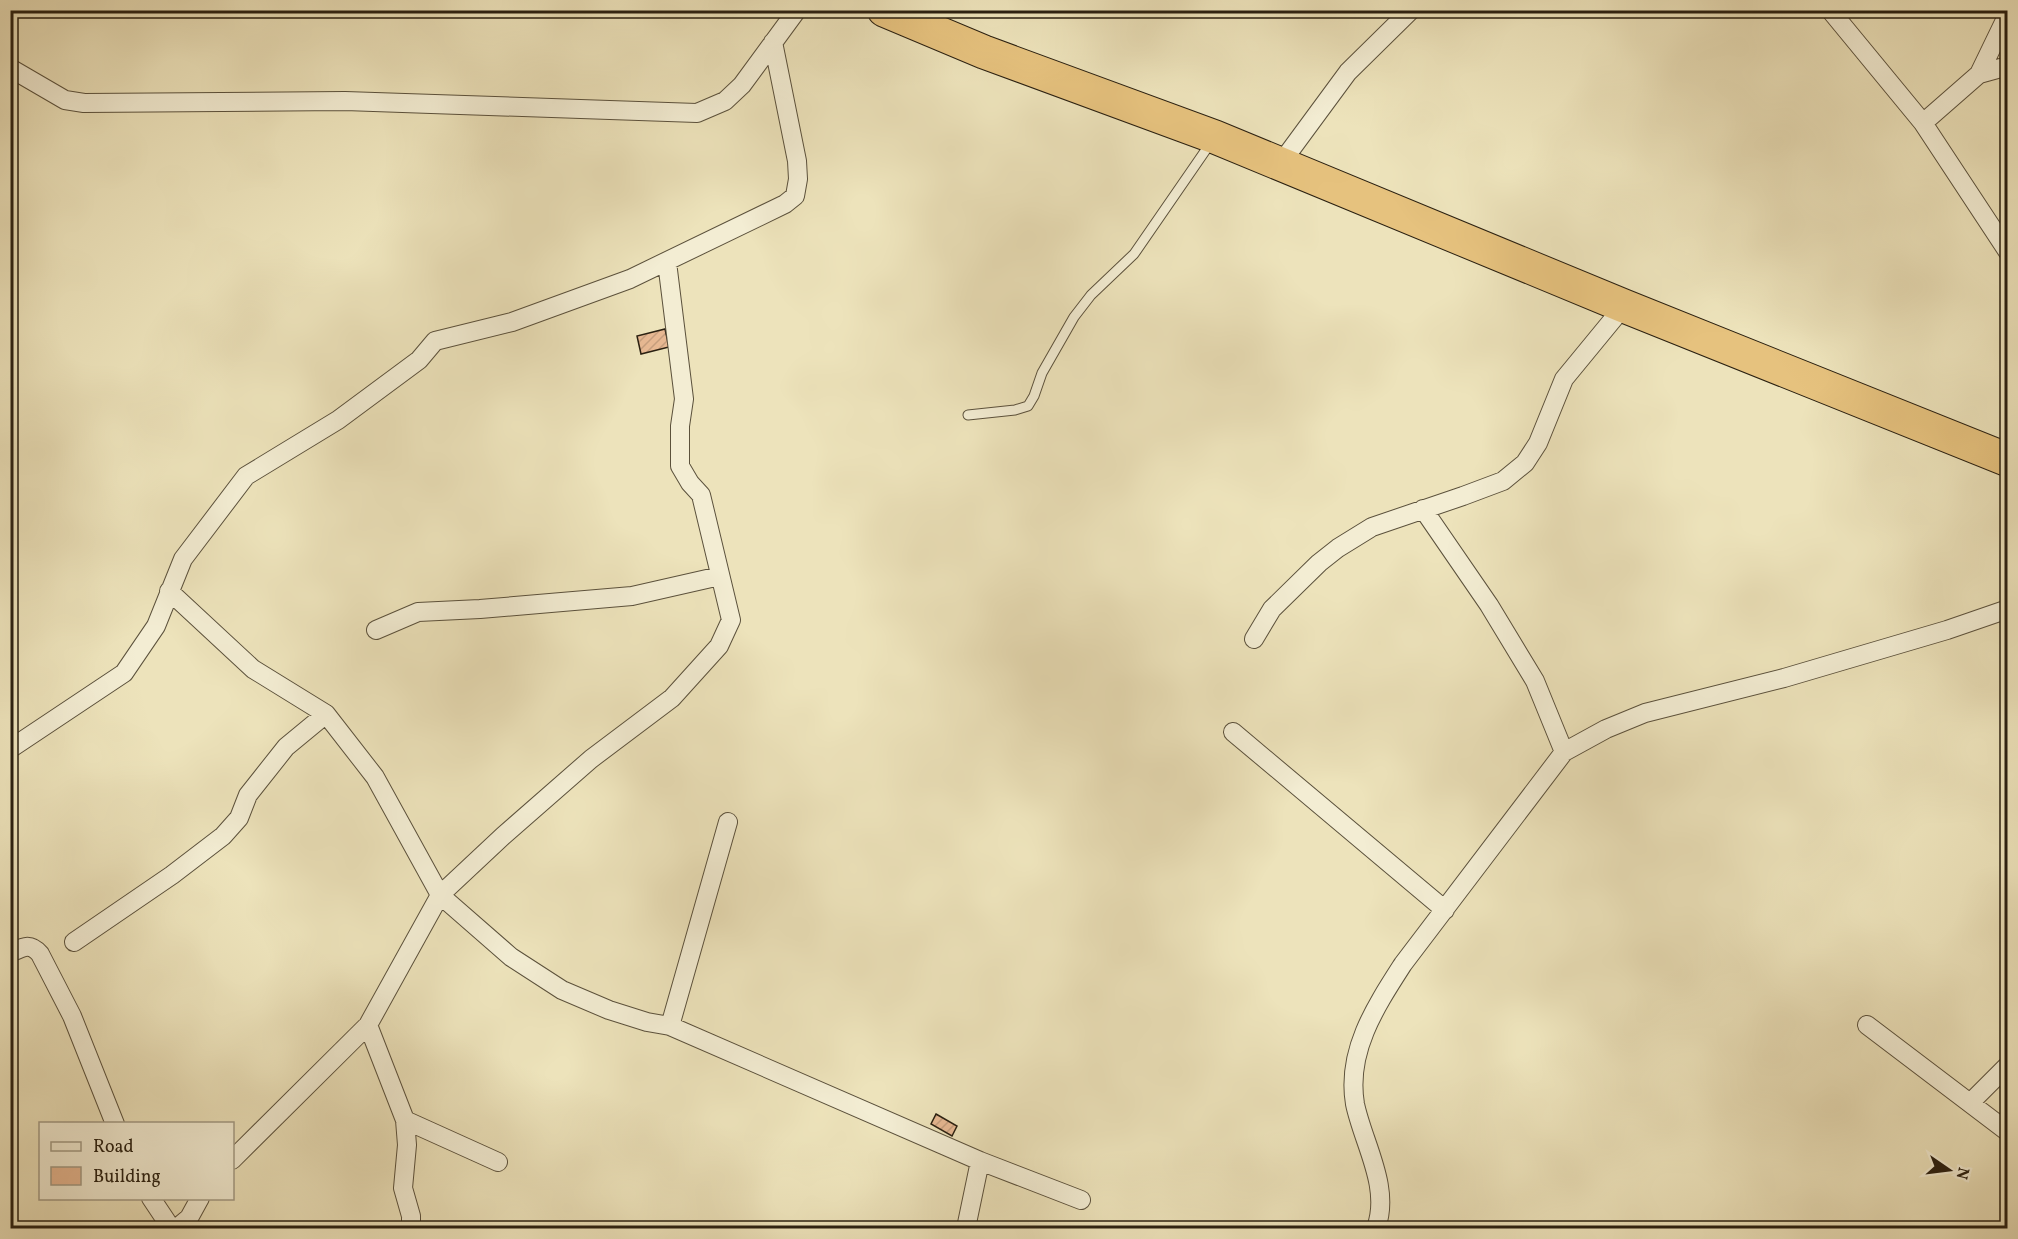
<svg xmlns="http://www.w3.org/2000/svg" width="2018" height="1239" font-family="Vollkorn,serif">
  <defs>
    <pattern id="building-hatch" width="6" height="6" patternUnits="userSpaceOnUse" patternTransform="scale(1.5)"><rect width="6" height="6" fill="#e7b892"/><path d="M-1 1l2-2M0 6l6-6M5 7l2-2" fill="none" stroke="#c69e7d"/></pattern>
  </defs>
  <rect width="100%" height="100%" fill="#ede3bb"/>
  <filter id="stains"><feTurbulence type="fractalNoise" baseFrequency=".00333" numOctaves="4"/><feColorMatrix values="0 0 0 0 .2 0 0 0 0 .09 0 0 0 0 .02 0 0 0 .5 -.17"/></filter>
  <radialGradient id="worn" r=".72"><stop offset=".6" stop-color="#630" stop-opacity="0"/><stop offset="1" stop-color="#630" stop-opacity=".3"/></radialGradient>
  <path fill="url(#building-hatch)" stroke="#2a2011" stroke-width="1.5" d="M 665,329 L 669,347 L 641,354 L 637,336 Z
    M 936,1114 L 957,1126 L 952,1136 L 931,1124 Z"/>
  <g fill="none" stroke-linecap="round" stroke-linejoin="round">
    <g stroke="#5b513c" stroke-width="11">
      <path id="lane" d="M 968,415 L 1015,410 L 1028,406 L 1034,396 L 1042,373 L 1074,317 L 1091,295 L 1134,254 L 1212,141"/>
    </g>
    <g stroke="#5b513c" stroke-width="20">
      <path id="street" d="M 1830,10 L 1923,123 L 2008,252
        M 10,68 L 65,100 L 84,103 L 345,101 L 697,113 L 725,101 L 742,85 L 797,10
        M 1979,74 L 2008,66
        M 1923,123 L 1979,74 L 2008,14
        M 1281,163 L 1348,72 L 1411,10
        M 1423,509 L 1489,605 L 1535,681 L 1564,752
        M 169,591 L 253,669 L 326,714 L 375,777 L 440,895 L 511,957 L 562,990 L 609,1010 L 647,1022 L 670,1026 L 980,1161 L 1081,1200
        M 376,630 L 418,612 L 480,609 L 632,596 L 720,576
        M 1254,639 L 1272,609 L 1319,563 L 1338,548 L 1372,527 L 1463,496 L 1503,481 L 1525,463 L 1538,443 L 1564,379 L 1624,306
        M 1233,732 L 1445,910
        M 10,749 L 124,673 L 156,626 L 183,559 L 246,476 L 338,420 L 419,360 L 435,341 L 512,322 L 630,279 L 785,204 L 795,196 L 798,179 L 797,161 L 773,42
        M 74,942 L 172,875 L 223,836 L 239,818 L 248,795 L 286,747 L 326,714
        M 10,953 C 23,947 30,942 40,954 L 72,1016 L 115,1124
        M 368,1025 L 405,1120 L 407,1145 L 403,1188 L 411,1216 L 411,1228
        M 1867,1025 L 2008,1132
        M 670,1026 L 728,822
        M 1970,1103 L 2008,1065
        M 405,1120 L 498,1162
        M 232,1160 L 368,1025 L 440,895 L 503,836 L 591,759 L 672,698 L 719,646 L 731,620 L 701,495 L 690,483 L 680,466 L 680,426 L 684,399 L 667,262
        M 151,1198 L 171,1228
        M 177,1228 L 189,1218 L 200,1198
        M 966,1228 L 980,1161
        M 1376,1228 C 1391,1187 1363,1143 1355,1104 C 1346,1051 1376,1006 1403,964 L 1564,752 L 1606,729 L 1645,713 L 1784,678 L 1947,630 L 2008,609"/>
    </g>
    <g stroke="#2a2011" stroke-width="35">
      <path id="highway" d="M 884,10 L 984,52 L 1215,137 L 1624,306 L 2008,460"/>
    </g>
    <use href="#lane" stroke="#f3edd3" stroke-width="9"/>
    <use href="#street" stroke="#f3edd3" stroke-width="18"/>
    <use href="#highway" stroke="#e6c27e" stroke-width="33"/>
  </g>
  <rect width="2018" height="1239" fill="none" stroke="#ede3bb" stroke-width="36"/>
  <rect x="12" y="12" width="1994" height="1215" fill="none" stroke="#2a2011" stroke-width="3"/>
  <rect x="18" y="18" width="1982" height="1203" fill="none" stroke="#2a2011" stroke-width="1.5"/>
  <rect x="39" y="1122" width="195" height="78" fill="#f3edd3" stroke="#a39b85" stroke-width="1.5"/>
  <rect x="51" y="1142" width="30" height="9" fill="#f3edd3" stroke="#a39b85" stroke-width="1.5"/>
  <text x="93" y="1152" font-size="18" fill="#2a2011">Road</text>
  <rect x="51" y="1167" width="30" height="18" fill="#e7b892" stroke="#a39b85" stroke-width="1.5"/>
  <text x="93" y="1182" font-size="18" fill="#2a2011">Building</text>
  <g transform="translate(1949 1170) rotate(104)" stroke="#f3edd3" stroke-width="4.5" paint-order="stroke">
  <path d="M0-4.5L10 22L0 15L-10 22Z" fill="#2a2011"/>
  <text y="-9" font-size="16" font-weight="bold" text-anchor="middle" fill="#2a2011">N</text>
  </g>
  <rect width="100%" height="100%" filter="url(#stains)"/>
  <rect width="100%" height="100%" fill="url(#worn)"/>
</svg>
